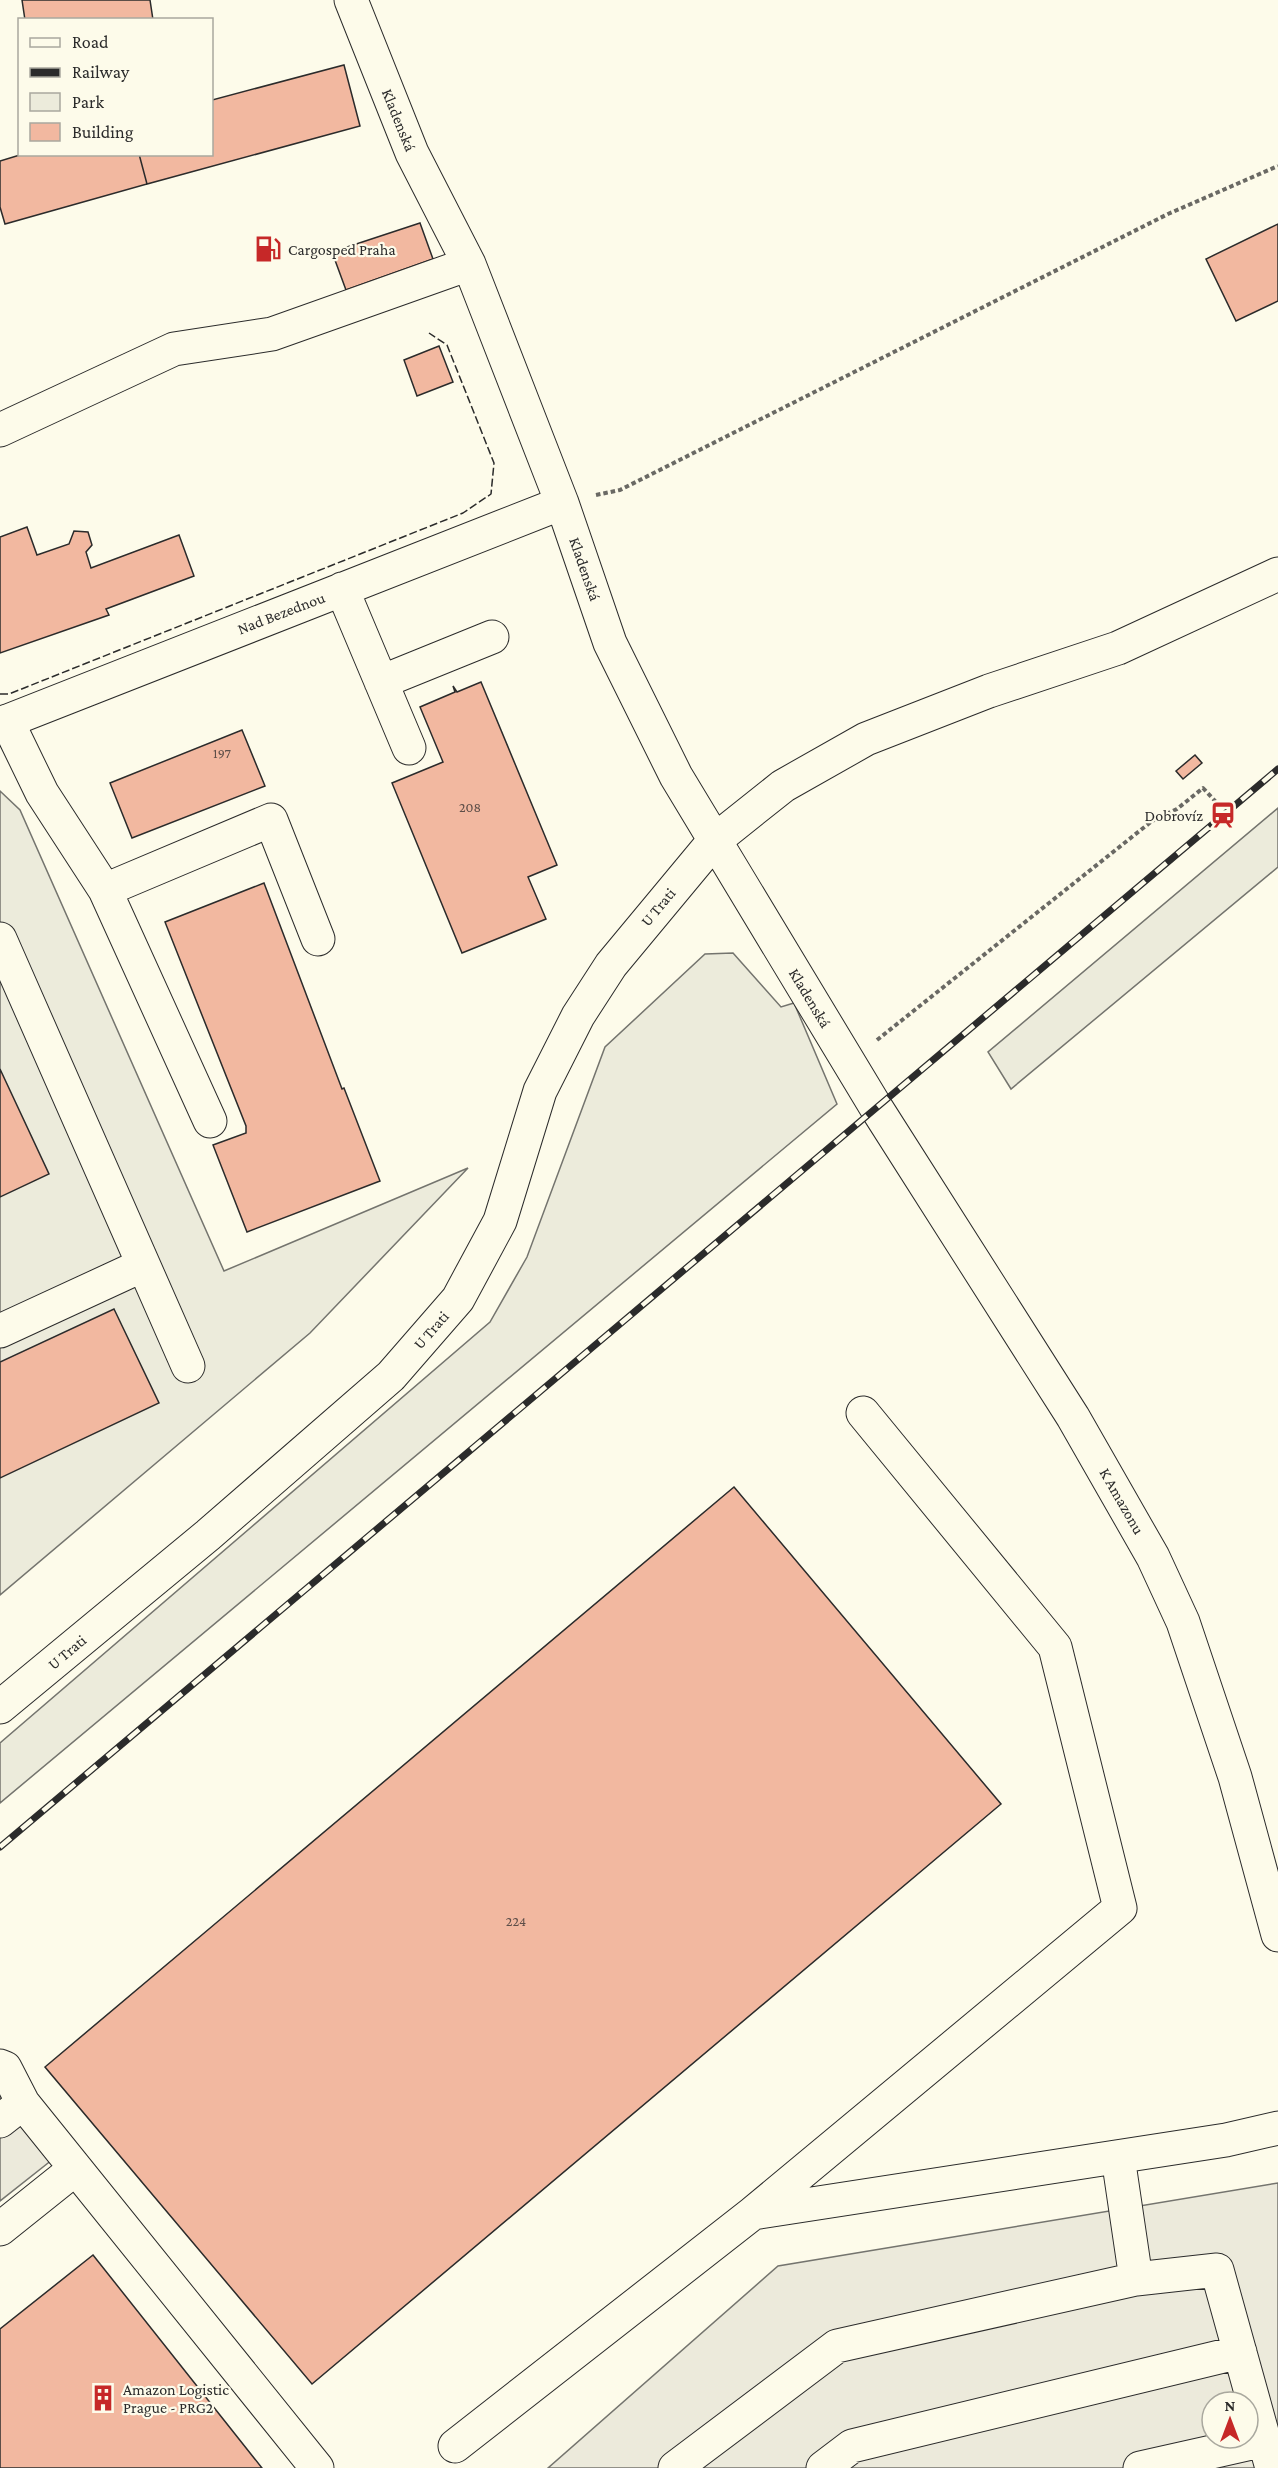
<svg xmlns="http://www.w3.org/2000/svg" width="1278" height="2468" font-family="'Crimson Pro',serif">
  <rect width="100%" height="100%" fill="#fdfbea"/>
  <path fill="#ecebdb" stroke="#74746e" stroke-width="1.5" d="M 0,791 L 20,810 L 224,1271 L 468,1168 L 310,1333 L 0,1595 Z
    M 1278,808 L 1278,867 L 1011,1089 L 988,1052 Z
    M 733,953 L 781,1007 L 794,1003 L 837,1104 L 0,1803 L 0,1743 L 490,1322 L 527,1257 L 605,1047 L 705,954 Z"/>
  <path fill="#eceadb" stroke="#74746e" stroke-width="1.5" fill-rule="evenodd" d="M 0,2075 L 62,2152 L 0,2201 Z
    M 1278,2183 L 1278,2468 L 548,2468 L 778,2266 ZM 1212,2402 L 1248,2402 L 1248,2438 L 1212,2438 Z"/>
  <path fill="#f2b8a0" stroke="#2b2b2b" stroke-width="1.5" d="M 22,0 L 150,0 L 153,20 L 25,20 Z
    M 344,65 L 360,126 L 147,184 L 139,154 L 212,154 L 212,100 Z
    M 23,154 L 139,154 L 147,184 L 5,224 L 0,207 L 0,161 Z
    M 420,223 L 433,259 L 346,290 L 332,252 Z
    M 1278,224 L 1278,301 L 1236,321 L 1206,259 Z
    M 439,346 L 453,382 L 417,396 L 404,360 Z
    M 27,527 L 37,555 L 69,544 L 74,531 L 88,532 L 92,545 L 86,552 L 91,568 L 179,535 L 194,576 L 106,609 L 109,615 L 0,653 L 0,537 Z
    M 481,682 L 557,865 L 528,877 L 546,919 L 462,953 L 392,783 L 443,762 L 420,707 L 455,692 L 453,686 L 457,692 Z
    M 242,730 L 265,786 L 132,838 L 110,783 Z
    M 1195,755 L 1202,763 L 1183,779 L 1176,771 Z
    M 264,883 L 342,1089 L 344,1088 L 380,1181 L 247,1232 L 213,1145 L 246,1133 L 246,1126 L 165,922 Z
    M 0,1069 L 49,1174 L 0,1197 Z
    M 114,1309 L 159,1403 L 0,1478 L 0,1362 Z
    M 734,1487 L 1001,1804 L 312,2384 L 45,2067 Z
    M 93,2255 L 262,2468 L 0,2468 L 0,2329 Z"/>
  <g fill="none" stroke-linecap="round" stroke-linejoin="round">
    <g stroke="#2b2b2b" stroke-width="35">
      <path id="minor" d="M 351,0 L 412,153 L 469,264 L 562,503 L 610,643 L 676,776 L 877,1109 L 1073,1417 L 1153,1557 L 1183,1622 L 1235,1777 L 1278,1935
        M 0,430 L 174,349 L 272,334 L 469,264
        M 342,589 L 409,748
        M 381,682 L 492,637
        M 7,721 L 42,793 L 105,890 L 210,1121
        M 0,724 L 562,503
        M 105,890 L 271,820 L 318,939
        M 0,939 L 188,1366
        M 0,1331 L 143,1265
        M 0,1707 L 208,1535 L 391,1376 L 458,1299 L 500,1221 L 540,1091 L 578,1016 L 611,965 L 714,841 L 783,786 L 866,739 L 989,691 L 1118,648 L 1278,574
        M 0,2066 L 5,2068 L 23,2103 L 0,2121
        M 23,2103 L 317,2468
        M 753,2213 L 1120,1908 L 1055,1647 L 863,1413
        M 0,2229 L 75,2169
        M 1136,2279 L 1217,2270 L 1272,2468
        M 455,2446 L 753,2213 L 1226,2140 L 1278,2128
        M 675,2468 L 837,2346 L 1136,2279 L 1118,2157
        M 823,2468 L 852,2446 L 1240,2352
        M 1140,2468 L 1265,2440"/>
    </g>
    <path stroke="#6a6964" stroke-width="4" stroke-dasharray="4.5 3" stroke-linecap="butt" d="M 596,495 L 620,490 L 1168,214 L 1278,166
      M 877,1040 L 1152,821 L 1177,809 L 1203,788 L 1216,802"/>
    <use href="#minor" stroke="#fdfbea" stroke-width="33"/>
    <g stroke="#2b2b2b" stroke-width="7">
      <path id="rail" d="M 0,1847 L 1278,769"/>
    </g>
    <use href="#rail" stroke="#fdfbea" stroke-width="4.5" stroke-dasharray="14" stroke-linecap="butt"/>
    <path stroke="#2b2b2b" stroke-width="1.5" stroke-dasharray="8 3" stroke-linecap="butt" d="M 0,694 L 9,694 L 463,513 L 491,494 L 494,463 L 447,345 L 429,333"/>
  </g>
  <defs>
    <g id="fuel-bare" transform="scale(2.07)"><path d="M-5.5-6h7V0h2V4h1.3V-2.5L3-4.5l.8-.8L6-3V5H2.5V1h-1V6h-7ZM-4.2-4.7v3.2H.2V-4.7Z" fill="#c62828" stroke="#fdfbea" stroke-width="2.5" paint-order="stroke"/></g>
    <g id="station-bare" transform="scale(2.07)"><path d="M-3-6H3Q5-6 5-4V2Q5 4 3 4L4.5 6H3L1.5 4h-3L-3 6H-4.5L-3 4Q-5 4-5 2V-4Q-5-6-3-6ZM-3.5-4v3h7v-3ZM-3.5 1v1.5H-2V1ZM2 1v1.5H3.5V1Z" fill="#c62828" stroke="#fdfbea" stroke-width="2.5" paint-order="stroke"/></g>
    <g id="building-bare" transform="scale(2.07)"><path d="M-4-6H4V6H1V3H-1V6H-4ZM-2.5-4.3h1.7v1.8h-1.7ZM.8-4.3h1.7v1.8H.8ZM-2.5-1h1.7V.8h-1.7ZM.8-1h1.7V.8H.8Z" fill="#c62828" stroke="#fdfbea" stroke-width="2.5" paint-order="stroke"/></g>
  </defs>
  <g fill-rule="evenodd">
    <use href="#fuel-bare" x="268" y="249"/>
    <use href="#station-bare" x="1223" y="815"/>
    <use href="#building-bare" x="103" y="2398"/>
  </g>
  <g text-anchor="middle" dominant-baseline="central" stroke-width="4.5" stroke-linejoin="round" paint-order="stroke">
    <g font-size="14" fill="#5d4e48">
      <text x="222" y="753">197</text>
      <text x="470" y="807">208</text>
      <text x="516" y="1921">224</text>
    </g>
    <g font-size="16" fill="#2b2b2b" stroke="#fdfbea">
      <text transform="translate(399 120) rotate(68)">Kladenská</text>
      <text transform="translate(585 569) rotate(71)">Kladenská</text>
      <text transform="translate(281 613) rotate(-21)">Nad Bezednou</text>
      <text transform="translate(658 907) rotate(-50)">U Trati</text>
      <text transform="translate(810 998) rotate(59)">Kladenská</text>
      <text transform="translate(431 1330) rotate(-49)">U Trati</text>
      <text transform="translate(1122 1501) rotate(60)">K Amazonu</text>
      <text transform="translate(67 1652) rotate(-40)">U Trati</text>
    </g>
    <g font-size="16" fill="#2b2b2b" stroke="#fdfbea" text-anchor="start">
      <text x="288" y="249">Cargosped Praha</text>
      <text x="1203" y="815" text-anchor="end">Dobrovíz</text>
      <text x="123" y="2389">Amazon Logistic<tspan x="123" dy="18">Prague - PRG2</tspan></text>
    </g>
  </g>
  <rect x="18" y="18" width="195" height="138" fill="#fdfbea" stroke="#a9a89e" stroke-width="1.5"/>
  <rect x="30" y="38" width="30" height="9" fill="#fdfbea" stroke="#a9a89e" stroke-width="1.5"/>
  <text x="72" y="48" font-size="18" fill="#2b2b2b">Road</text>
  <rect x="30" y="68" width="30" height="9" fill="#2b2b2b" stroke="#a9a89e" stroke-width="1.5"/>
  <text x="72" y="78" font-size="18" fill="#2b2b2b">Railway</text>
  <rect x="30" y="93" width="30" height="18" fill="#ecebdb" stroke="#a9a89e" stroke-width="1.5"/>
  <text x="72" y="108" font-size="18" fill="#2b2b2b">Park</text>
  <rect x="30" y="123" width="30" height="18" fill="#f2b8a0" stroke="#a9a89e" stroke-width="1.5"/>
  <text x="72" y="138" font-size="18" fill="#2b2b2b">Building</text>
  <g transform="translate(1230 2420)"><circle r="28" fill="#fdfbea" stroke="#a9a89e" stroke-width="1.5"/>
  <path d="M0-4.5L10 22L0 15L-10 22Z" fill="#c62828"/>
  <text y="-9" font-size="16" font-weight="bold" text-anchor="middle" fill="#2b2b2b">N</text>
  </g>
</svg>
